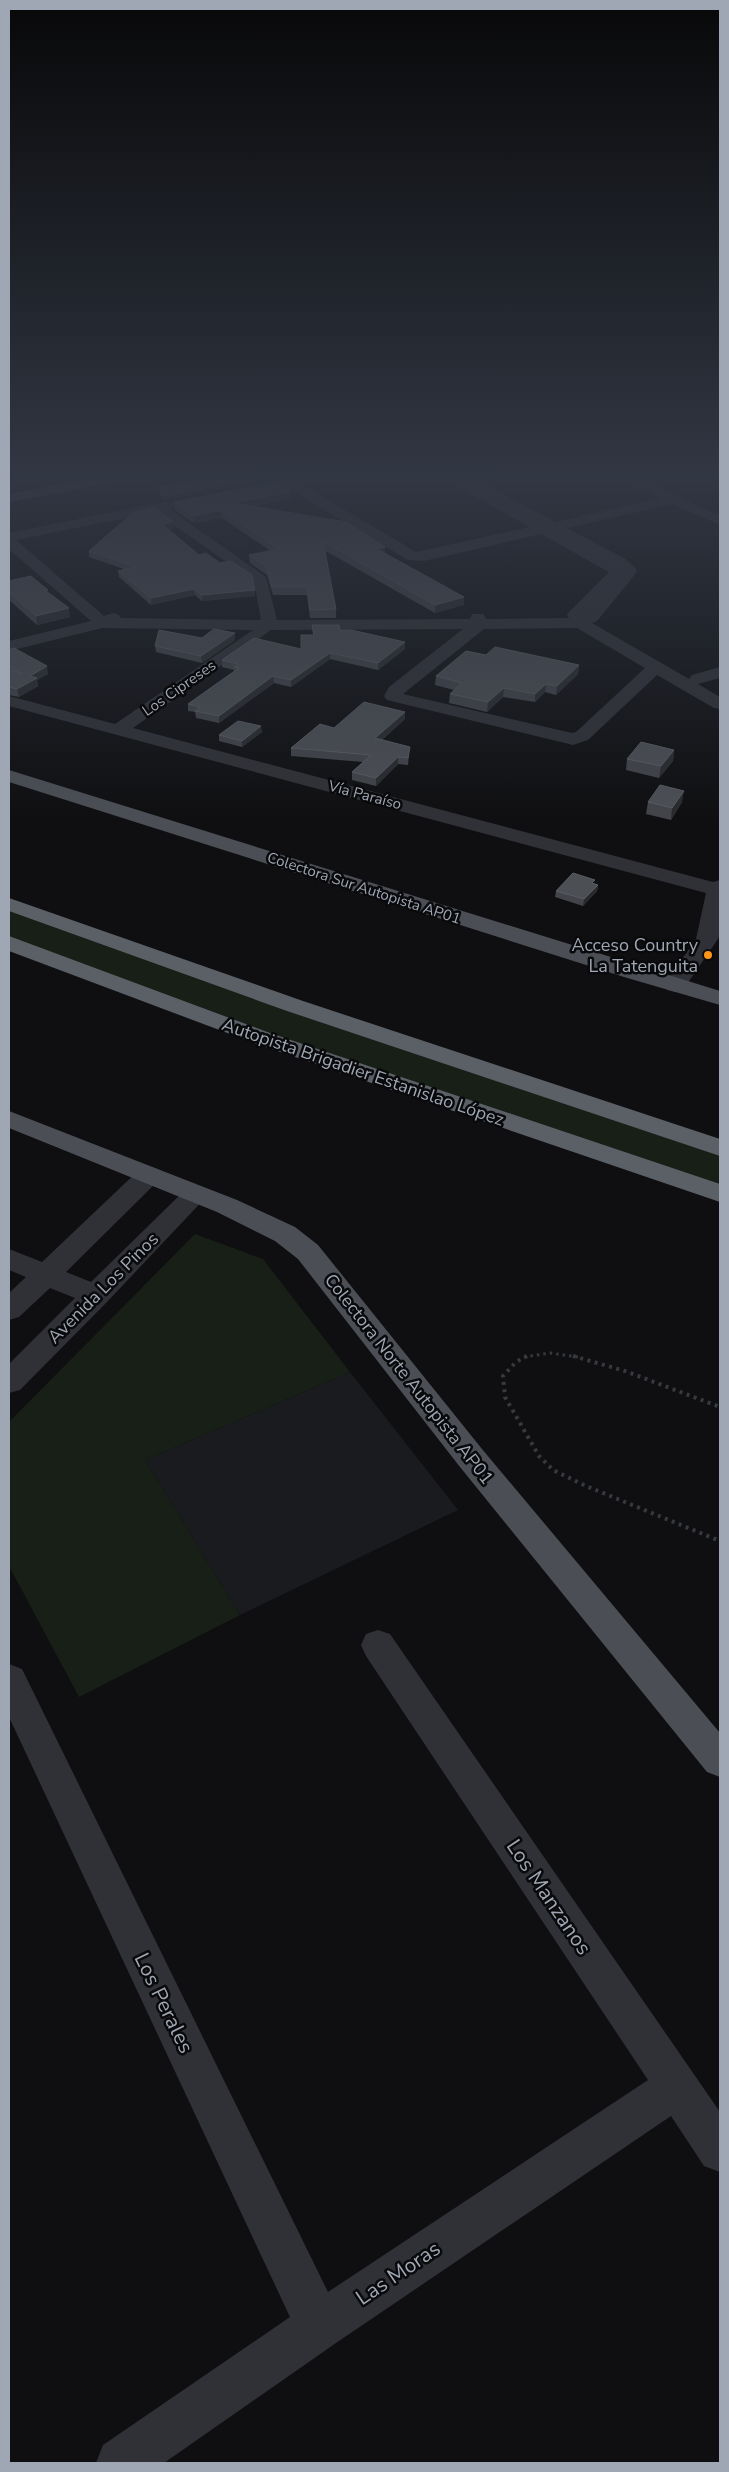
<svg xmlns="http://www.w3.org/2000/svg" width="729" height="2472" font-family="'Nunito Sans',sans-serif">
  <rect width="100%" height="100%" fill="#0f0f11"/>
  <path fill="#1a1b1e" d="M 350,1372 L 458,1510 L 240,1615 L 145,1460 Z"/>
  <path fill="#171f17" d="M 9,904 L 534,1087 L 720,1148 L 720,1193 L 262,1038 L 9,943 Z
    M 195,1234 L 263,1259 L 350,1372 L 145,1460 L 240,1615 L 79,1697 L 9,1566 L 9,1422 Z"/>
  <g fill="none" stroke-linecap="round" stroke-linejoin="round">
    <path stroke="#36393d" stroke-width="3" stroke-dasharray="2.5 4" stroke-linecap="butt" d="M 524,1357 L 550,1353 L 578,1357"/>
    <path stroke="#36393d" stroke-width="4" stroke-dasharray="3 4.5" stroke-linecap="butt" d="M 527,1356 L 516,1362 L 503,1376 L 505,1397 L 539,1456 L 553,1470 L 586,1486 L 720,1541
      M 573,1356 L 625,1371 L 720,1407"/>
    <path fill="#303136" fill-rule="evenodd" d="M 302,475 L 329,475 L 327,478 L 299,483 L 416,552 L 530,527 L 441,478 L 439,475 L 467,475 L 556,522 L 660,498 L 617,478 L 615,475 L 632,475 L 720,516 L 720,525 L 672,504 L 567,528 L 627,560 L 637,570 L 633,577 L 597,621 L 592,623 L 689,679 L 692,675 L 720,667 L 720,678 L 698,684 L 720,697 L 720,709 L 714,708 L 657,675 L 588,740 L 573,745 L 387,700 L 384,696 L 389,687 L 463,629 L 271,630 L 133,728 L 713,882 L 720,880 L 720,934 L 718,939 L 683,990 L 675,992 L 667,990 L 664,985 L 696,939 L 706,893 L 9,706 L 9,696 L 115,724 L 253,630 L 102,628 L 9,651 L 9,641 L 91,621 L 9,549 L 9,533 L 157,503 L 174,502 L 176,505 L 169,509 L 266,577 L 277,620 L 470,619 L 472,614 L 484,614 L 486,619 L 569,618 L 567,615 L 569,612 L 609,572 L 541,534 L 424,561 L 408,560 L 284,486 L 278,487 L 271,483 L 273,480 ZM 155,512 L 254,581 L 261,620 L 121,618 L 119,615 L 113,613 L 104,616 L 16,540 ZM 577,628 L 645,668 L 576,732 L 572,733 L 403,694 L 484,629 Z
      M 149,1166 L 158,1169 L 162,1175 L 158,1181 L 66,1272 L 91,1282 L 187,1188 L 196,1185 L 205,1188 L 209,1194 L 106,1303 L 20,1390 L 9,1393 L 9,1364 L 75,1298 L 50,1288 L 19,1317 L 9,1320 L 9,1293 L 26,1277 L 9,1270 L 9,1249 L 42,1262 L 140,1169 Z
      M 378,1630 L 390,1634 L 720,2112 L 720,2172 L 704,2166 L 671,2116 L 336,2343 L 164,2463 L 96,2463 L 103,2445 L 290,2317 L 9,1717 L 9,1664 L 22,1669 L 328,2292 L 648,2080 L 366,1656 L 361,1645 L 366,1634 Z"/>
    <path fill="#4b4f55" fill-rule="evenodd" d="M 112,475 L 139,475 L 132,479 L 9,502 L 9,494 Z
      M 9,770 L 720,991 L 720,1005 L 624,977 L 9,782 Z
      M 9,1111 L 237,1200 L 295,1227 L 318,1245 L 482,1449 L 720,1733 L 720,1777 L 707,1772 L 460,1467 L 298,1259 L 275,1241 L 217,1212 L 9,1128 Z"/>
    <path fill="#5b6067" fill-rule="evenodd" d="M 9,898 L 303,1001 L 720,1139 L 720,1156 L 287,1011 L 9,911 Z
      M 9,936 L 270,1033 L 720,1184 L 720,1202 L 254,1043 L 9,951 Z"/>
  </g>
  <path fill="#424449" d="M 291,498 L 253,506 L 385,554 L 464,597 L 464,605 L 435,613 L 324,550 L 336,609 L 336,618 L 310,618 L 307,595 L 273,595 L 267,575 L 250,563 L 249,555 L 271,551 L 222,518 L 194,523 L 175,510 L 174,502 Z
    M 173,521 L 174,527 L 169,530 L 199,555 L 255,590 L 255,596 L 202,601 L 195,595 L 151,605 L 119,577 L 118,571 L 124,569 L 89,557 L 89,551 Z
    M 9,581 L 49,593 L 70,617 L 37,625 L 9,600 Z
    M 312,625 L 405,642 L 405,649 L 378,670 L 330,659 L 291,687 L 274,683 L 219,723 L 196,718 L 195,712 L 188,711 L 188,704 L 234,671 L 234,670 L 222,667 L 222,660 L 301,649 L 313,635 Z
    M 202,638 L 235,640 L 202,663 L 156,652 L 155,646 Z
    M 9,650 L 48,674 L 37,680 L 38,686 L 19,697 L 9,695 Z
    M 486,655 L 579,665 L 578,674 L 556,695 L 545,692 L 535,702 L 503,697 L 487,712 L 449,703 L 450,694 L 454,690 L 435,685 L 436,676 Z
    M 405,712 L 405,719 L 382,740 L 409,754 L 408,765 L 398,764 L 376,786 L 352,780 L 352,772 L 363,762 L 291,756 L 291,748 L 334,728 Z
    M 262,732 L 242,747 L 219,741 L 219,735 Z
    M 674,750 L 673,761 L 659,778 L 626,770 L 627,759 Z
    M 648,802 L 682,802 L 671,820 L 646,814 Z
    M 594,884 L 598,885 L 597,891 L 583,906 L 555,897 L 556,891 Z"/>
  <path fill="#292b2e" d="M 261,477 L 261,481 L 162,501 L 162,496 Z
    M 291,491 L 291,498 L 234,511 L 233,503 Z
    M 221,510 L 222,518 L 194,523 L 193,516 Z
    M 173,521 L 174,527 L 164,532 L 163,525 Z
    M 385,547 L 385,555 L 377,549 Z
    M 194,589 L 195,595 L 151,605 L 151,598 Z
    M 255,590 L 255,596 L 202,601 L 202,595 Z
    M 464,597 L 464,605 L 435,613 L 435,605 Z
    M 69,608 L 70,617 L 37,625 L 36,616 Z
    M 235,633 L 235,640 L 202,663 L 201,656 Z
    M 405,642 L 405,649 L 378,670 L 378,663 Z
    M 330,653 L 330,659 L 291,687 L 291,680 Z
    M 579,665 L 578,674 L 556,695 L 557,686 Z
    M 47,666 L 48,674 L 37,680 L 38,686 L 19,697 L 17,689 L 30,676 Z
    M 273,676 L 274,683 L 219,723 L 219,716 Z
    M 546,684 L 545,692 L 535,702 L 535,694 Z
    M 504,688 L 503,697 L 487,712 L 488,702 Z
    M 405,712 L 405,719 L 375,746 L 375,738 Z
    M 261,726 L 262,732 L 242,747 L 242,741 Z
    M 674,750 L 673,761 L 659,778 L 661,766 Z
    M 398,757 L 398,764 L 376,786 L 376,778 Z
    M 684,791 L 682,802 L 671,820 L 672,808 Z
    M 598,885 L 597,891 L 583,906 L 584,899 Z"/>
  <path fill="#4c4f54" stroke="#595d63" d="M 224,475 L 257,475 L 261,477 L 162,496 L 159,488 Z
    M 275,482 L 291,491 L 233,503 L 346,522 L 385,547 L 377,549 L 464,597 L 435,605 L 323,541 L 336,609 L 310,610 L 307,587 L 272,587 L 267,567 L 249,555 L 279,549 L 221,510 L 193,516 L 174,502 Z
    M 154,508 L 173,521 L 163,525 L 199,555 L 206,553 L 220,563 L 231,561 L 252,575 L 255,590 L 202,595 L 194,589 L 151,598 L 118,571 L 136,567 L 89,551 L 134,512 Z
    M 31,576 L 48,590 L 46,591 L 69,608 L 36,616 L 9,592 L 9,581 Z
    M 312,625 L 339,625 L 340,630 L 351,630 L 405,642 L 378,663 L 330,653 L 291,680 L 273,676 L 219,716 L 195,711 L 200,707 L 188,704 L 239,668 L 234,667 L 238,664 L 222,660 L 254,638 L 301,649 L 301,635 L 314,635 Z
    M 214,629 L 235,633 L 201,656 L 155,646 L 159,630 L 202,638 Z
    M 495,647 L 579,665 L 557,686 L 546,684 L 535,694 L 504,688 L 488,702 L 450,694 L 462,683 L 436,676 L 466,651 L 486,655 Z
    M 14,648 L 47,666 L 30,676 L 37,678 L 17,689 L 9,687 L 9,671 L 11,670 L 22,674 L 9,666 L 9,650 Z
    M 364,702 L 405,712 L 375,738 L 410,747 L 408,758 L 398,757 L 376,778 L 352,772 L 371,755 L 291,748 L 320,724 L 334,728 Z
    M 238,721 L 261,726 L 242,741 L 219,735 Z
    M 641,742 L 674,750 L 661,766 L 627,759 Z
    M 660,785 L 684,791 L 672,808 L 648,802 Z
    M 573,873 L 595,880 L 592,883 L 598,885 L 584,899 L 556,891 Z"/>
  <linearGradient id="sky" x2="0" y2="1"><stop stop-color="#080809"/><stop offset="0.58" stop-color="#313743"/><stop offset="1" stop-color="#313743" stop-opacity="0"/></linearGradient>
  <rect width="729" height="821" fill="url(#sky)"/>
  <circle fill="#ff9419" stroke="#0a0a0c" stroke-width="2" cx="708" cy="955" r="5"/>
  <g text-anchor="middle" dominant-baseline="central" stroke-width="5" stroke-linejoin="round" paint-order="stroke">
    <g font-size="15" fill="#9ea7b3" stroke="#0a0a0c">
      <text transform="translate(179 688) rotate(-35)">Los Cipreses</text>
      <text transform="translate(365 795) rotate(15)">Vía Paraíso</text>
      <text transform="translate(364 888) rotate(18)">Colectora Sur Autopista AP01</text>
    </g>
    <g font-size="18" fill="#9ea7b3" stroke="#0a0a0c" text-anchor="end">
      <text x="698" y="945">Acceso Country<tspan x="698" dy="21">La Tatenguita</tspan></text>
    </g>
    <g font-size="18" fill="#9ea7b3" stroke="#0a0a0c">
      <text transform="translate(363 1072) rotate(19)">Autopista Brigadier Estanislao López</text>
      <text transform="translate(103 1288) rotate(-45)">Avenida Los Pinos</text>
      <text transform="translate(409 1379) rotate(52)">Colectora Norte Autopista AP01</text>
    </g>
    <g font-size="21" fill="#9ea7b3" stroke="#0a0a0c">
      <text transform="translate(549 1897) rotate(56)">Los Manzanos</text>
      <text transform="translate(164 2003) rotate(64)">Los Perales</text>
      <text transform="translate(398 2273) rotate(-34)">Las Moras</text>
    </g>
  </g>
  <rect width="729" height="2472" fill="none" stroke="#9ea7b3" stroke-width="20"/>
</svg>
